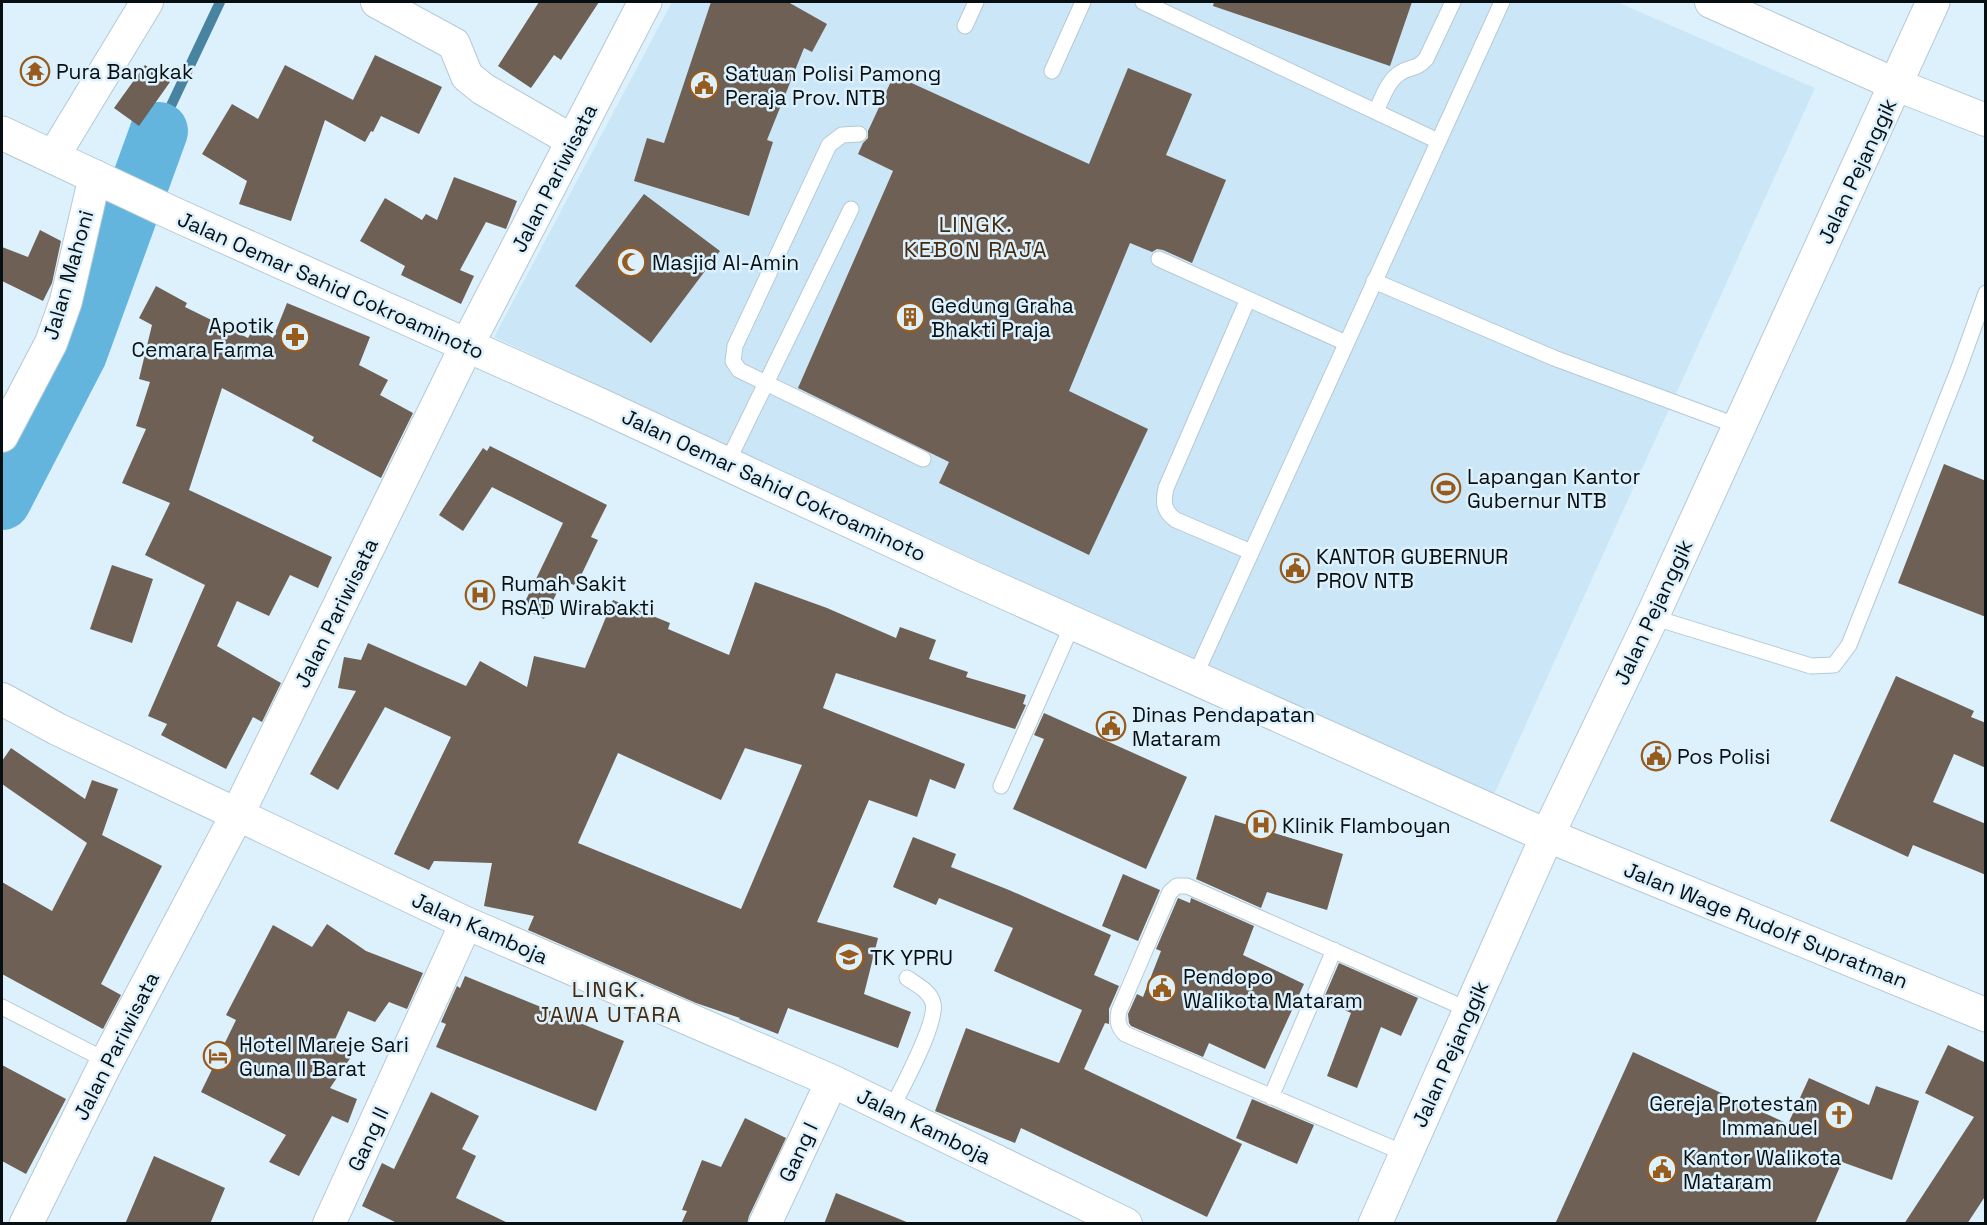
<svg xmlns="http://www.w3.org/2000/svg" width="1987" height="1225" font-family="'Space Grotesk',sans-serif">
  <rect width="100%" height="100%" fill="#ddf1fd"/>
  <path fill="#cbe7f7" d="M 672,2 L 1617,2 L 1815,88 L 1492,799 L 494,337 Z"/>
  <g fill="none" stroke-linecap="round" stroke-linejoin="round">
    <path stroke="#4883a1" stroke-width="10" d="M 159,131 L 220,2"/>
    <path stroke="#63b5de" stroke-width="58" d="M 2,501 L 78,354 L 159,131"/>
  </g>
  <path fill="#6e6054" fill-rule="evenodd" d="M 539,2 L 599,2 L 561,60 L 554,55 L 531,88 L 498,66 Z
    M 711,2 L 788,2 L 827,24 L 812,52 L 804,48 L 767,140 L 773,142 L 749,216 L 634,181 L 647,138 L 664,143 Z
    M 1214,2 L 1412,2 L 1390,66 L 1213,6 Z
    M 375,55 L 442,87 L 419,134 L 381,116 L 373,132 L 371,131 L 365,142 L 325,120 L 291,221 L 239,204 L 247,181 L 202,154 L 232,104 L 258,119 L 285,65 L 353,100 Z
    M 145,65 L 170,82 L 139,126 L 114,108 Z
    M 1128,68 L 1192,94 L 1166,155 L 1226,180 L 1192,263 L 1163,250 L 1157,249 L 1152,252 L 1130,243 L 1069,391 L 1148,429 L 1089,555 L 939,483 L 949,462 L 798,388 L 893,171 L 858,154 L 863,143 L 868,138 L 868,131 L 894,75 L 1089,164 Z
    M 454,177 L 517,201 L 506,229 L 486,222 L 460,270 L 474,276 L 461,304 L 401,275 L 405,266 L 360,241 L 385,198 L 422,220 L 426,214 L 437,220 Z
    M 644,194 L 720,251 L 651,343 L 575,286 Z
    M 40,230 L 61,241 L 52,283 L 43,301 L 2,281 L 2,247 L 28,257 Z
    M 156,286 L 187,303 L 185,307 L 248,338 L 254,327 L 273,338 L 287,303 L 370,337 L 359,365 L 388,380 L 380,395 L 413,413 L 381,478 L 312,441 L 314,437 L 222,388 L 189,490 L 332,557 L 318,588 L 290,575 L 269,616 L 237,601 L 217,646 L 281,683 L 262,722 L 253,717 L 226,769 L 161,735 L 167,724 L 148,716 L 205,585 L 145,555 L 170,503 L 122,483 L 146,429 L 136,426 L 150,382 L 139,379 L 152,325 L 139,318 Z
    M 490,446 L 607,505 L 591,537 L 598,540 L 576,586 L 563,580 L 544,619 L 522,608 L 563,523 L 492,487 L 463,531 L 439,515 L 483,448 L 487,451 Z
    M 1944,464 L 1986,481 L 1986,617 L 1898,583 Z
    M 112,565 L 153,579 L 132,643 L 90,629 Z
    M 755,582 L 827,608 L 896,638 L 900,627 L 936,640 L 929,659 L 968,672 L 966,677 L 1026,695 L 1023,704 L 1026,705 L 1015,729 L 836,673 L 823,708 L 965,764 L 955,789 L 930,779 L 917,817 L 869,800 L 817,922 L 878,938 L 864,994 L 911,1012 L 898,1048 L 788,1008 L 778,1034 L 739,1019 L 740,1018 L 696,1003 L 528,930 L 534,916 L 484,906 L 492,863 L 434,861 L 429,870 L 394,854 L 451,737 L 385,707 L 338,790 L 310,774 L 356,691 L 338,688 L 344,657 L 361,660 L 368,643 L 466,686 L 480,661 L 527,687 L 534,656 L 585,668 L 613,600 L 670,623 L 668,629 L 729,655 ZM 745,748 L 802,765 L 741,909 L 578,843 L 618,753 L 721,800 Z
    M 1896,676 L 1974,711 L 1971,717 L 1986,723 L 1986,768 L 1954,754 L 1933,802 L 1986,824 L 1986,875 L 1913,845 L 1908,857 L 1830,821 Z
    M 1044,713 L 1187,777 L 1146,869 L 1013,809 L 1044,739 L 1034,735 Z
    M 11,748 L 85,799 L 92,780 L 118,789 L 102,835 L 162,866 L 101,984 L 121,995 L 103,1029 L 2,974 L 2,882 L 52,911 L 87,843 L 2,784 L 2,761 Z
    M 1215,815 L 1343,854 L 1327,910 L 1267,892 L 1261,908 L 1196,879 Z
    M 913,837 L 956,854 L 951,867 L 1009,890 L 1111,935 L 1094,975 L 1119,986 L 1109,1009 L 1109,1024 L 1105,1023 L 1084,1069 L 1242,1144 L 1207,1217 L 1021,1128 L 1015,1143 L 935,1111 L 966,1028 L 1059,1063 L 1082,1010 L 994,971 L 1013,928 L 939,898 L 936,905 L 893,887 Z
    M 1123,874 L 1160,890 L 1138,941 L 1102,926 Z
    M 1178,898 L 1190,903 L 1191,898 L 1254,926 L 1243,955 L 1304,984 L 1265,1069 L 1209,1043 L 1203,1057 L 1131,1026 L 1129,1023 L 1128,1014 L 1137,994 L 1143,997 L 1161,951 L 1156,949 Z
    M 327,924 L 366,951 L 423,973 L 407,1009 L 389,1002 L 375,1022 L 348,1011 L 333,1044 L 353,1054 L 330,1088 L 357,1099 L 348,1123 L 332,1116 L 299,1176 L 269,1162 L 286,1135 L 201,1092 L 236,1020 L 226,1015 L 273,925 L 312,947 Z
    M 1339,963 L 1418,998 L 1401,1036 L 1381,1027 L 1357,1088 L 1327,1076 L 1351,1013 L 1323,1000 Z
    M 465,976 L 624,1041 L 596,1111 L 436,1047 L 446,1024 L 441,1022 L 457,986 L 460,988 Z
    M 1948,1045 L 1986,1063 L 1986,1195 L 1967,1224 L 1904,1224 L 1974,1117 L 1925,1093 Z
    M 1633,1052 L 1788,1124 L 1809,1078 L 1869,1105 L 1876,1086 L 1919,1101 L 1892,1180 L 1842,1162 L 1815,1224 L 1555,1224 Z
    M 2,1065 L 66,1099 L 26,1174 L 2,1161 Z
    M 431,1092 L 479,1116 L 462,1149 L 476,1156 L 456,1198 L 510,1224 L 399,1224 L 362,1206 L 382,1163 L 394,1169 Z
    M 1252,1099 L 1314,1125 L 1297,1164 L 1236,1138 Z
    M 745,1118 L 786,1138 L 749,1216 L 747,1224 L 681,1224 L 687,1211 L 682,1210 L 702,1160 L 721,1167 Z
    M 154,1156 L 225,1188 L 210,1224 L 125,1224 Z
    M 836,1193 L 909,1223 L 909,1224 L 824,1224 Z"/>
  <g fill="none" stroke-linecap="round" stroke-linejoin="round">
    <g stroke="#b5c9d4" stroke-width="17">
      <path id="lane" d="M 1143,2 L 1438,141
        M 965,26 L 976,2
        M 1052,71 L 1083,2
        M 1376,111 C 1382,99 1388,80 1400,73 C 1411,66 1416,70 1426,59 L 1453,2
        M 859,134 L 842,135 L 829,145 L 735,346 L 733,361 L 739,370 L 923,459
        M 1159,259 L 1346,343
        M 1374,281 L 1554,358 L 1738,426
        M 1248,299 L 1166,488 C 1163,502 1163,511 1176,520 L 1251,552
        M 727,463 L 851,209
        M 1652,617 L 1811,666 L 1834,665 L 1849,645 L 1959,368 L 1986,293
        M 1194,678 L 1502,2
        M 1001,786 L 1073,623
        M 2,1007 L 107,1061
        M 1271,1097 L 1334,950
        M 891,1110 C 901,1089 938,1023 933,1003 C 930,991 917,985 907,978
        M 1406,1154 L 1125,1034 C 1118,1027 1117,1021 1119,1011 L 1170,892 L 1177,886 L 1187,886 L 1469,1010"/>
    </g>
    <g stroke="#b5c9d4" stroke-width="34">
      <path id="street" d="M 377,2 L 454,44 L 467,76 L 483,89 L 573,141
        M 1711,2 L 1897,85 L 1986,120
        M 53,157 L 147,2
        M 2,436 L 51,343 L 66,301 L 95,176
        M 2,699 L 57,729 L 466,923 L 832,1081 L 1126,1224
        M 329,1224 L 466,923
        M 765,1224 L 832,1081"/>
    </g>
    <g stroke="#b5c9d4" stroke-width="35">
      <path id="secondary" d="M 2,133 L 174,214 L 598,404 L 966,575 L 1527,827 L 1986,1015
        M 26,1224 L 107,1061 L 237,815 L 467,345 L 645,2"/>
    </g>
    <g stroke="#b5c9d4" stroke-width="35">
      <path id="primary" d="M 1375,1224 L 1547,836 L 1652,617 L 1933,2"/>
    </g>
    <use href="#lane" stroke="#fff" stroke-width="15"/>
    <use href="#street" stroke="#fff" stroke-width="32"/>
    <use href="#secondary" stroke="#fff" stroke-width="33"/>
    <use href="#primary" stroke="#fff" stroke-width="33"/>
  </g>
  <defs>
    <g id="temple-ring" transform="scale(1.5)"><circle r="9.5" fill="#ddf1fd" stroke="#975b1d" stroke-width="1.5"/><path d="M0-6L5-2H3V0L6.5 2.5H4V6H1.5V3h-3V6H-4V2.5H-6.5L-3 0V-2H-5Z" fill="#975b1d"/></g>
    <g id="civic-ring" transform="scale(1.5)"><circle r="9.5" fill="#ddf1fd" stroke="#975b1d" stroke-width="1.5"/><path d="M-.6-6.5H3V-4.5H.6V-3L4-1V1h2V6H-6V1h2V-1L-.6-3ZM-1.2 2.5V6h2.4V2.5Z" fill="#975b1d"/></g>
    <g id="mosque-ring" transform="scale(1.5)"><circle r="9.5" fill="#ddf1fd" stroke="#975b1d" stroke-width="1.5"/><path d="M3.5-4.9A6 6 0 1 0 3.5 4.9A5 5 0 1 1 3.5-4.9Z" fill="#975b1d"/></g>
    <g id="building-ring" transform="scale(1.5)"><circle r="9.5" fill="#ddf1fd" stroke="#975b1d" stroke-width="1.5"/><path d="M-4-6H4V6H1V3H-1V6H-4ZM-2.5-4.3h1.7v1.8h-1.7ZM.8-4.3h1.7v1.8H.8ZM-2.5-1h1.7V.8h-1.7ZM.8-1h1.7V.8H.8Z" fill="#975b1d"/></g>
    <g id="pharmacy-ring" transform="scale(1.5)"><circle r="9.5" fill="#ddf1fd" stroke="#975b1d" stroke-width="1.5"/><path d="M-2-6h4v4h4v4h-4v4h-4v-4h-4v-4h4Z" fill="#975b1d"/></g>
    <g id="stadium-ring" transform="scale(1.5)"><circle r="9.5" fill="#ddf1fd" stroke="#975b1d" stroke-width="1.5"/><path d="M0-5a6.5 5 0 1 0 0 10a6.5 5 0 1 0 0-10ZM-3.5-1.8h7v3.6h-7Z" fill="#975b1d"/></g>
    <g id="hospital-ring" transform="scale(1.5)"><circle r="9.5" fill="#ddf1fd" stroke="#975b1d" stroke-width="1.5"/><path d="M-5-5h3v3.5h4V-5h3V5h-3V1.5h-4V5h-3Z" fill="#975b1d"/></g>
    <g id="school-ring" transform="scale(1.5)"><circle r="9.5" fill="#ddf1fd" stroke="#975b1d" stroke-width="1.5"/><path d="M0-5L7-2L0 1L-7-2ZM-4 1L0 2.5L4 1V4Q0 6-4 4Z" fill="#975b1d"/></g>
    <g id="hotel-ring" transform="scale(1.5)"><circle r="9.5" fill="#ddf1fd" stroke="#975b1d" stroke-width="1.5"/><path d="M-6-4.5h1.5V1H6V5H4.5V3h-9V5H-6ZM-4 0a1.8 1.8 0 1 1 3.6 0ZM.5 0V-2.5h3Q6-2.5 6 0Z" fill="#975b1d"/></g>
    <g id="church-ring" transform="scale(1.5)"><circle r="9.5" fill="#ddf1fd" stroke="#975b1d" stroke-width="1.5"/><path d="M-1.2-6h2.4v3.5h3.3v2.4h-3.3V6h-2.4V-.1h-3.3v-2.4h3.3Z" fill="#975b1d"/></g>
  </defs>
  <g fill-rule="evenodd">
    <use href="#temple-ring" x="35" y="71"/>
    <use href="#civic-ring" x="704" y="85"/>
    <use href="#mosque-ring" x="631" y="262"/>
    <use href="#building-ring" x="910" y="317"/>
    <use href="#pharmacy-ring" x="295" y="337"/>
    <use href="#stadium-ring" x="1446" y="488"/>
    <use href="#civic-ring" x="1295" y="568"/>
    <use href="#hospital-ring" x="480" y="595"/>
    <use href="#civic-ring" x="1111" y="726"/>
    <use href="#civic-ring" x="1656" y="756"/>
    <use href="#hospital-ring" x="1261" y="825"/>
    <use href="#school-ring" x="849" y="957"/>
    <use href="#civic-ring" x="1162" y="988"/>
    <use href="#hotel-ring" x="218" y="1056"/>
    <use href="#church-ring" x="1839" y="1115"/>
    <use href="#civic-ring" x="1662" y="1169"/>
  </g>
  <g text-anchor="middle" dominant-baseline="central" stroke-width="5" stroke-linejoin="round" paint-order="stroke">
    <g font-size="21" fill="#080f12" stroke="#ddf1fd" text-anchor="start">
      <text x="56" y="71">Pura Bangkak</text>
      <text x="725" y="73">Satuan Polisi Pamong<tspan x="725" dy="24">Peraja Prov. NTB</tspan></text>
      <text x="652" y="262">Masjid Al-Amin</text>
      <text x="931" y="305">Gedung Graha<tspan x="931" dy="24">Bhakti Praja</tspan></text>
      <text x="274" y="325" text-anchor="end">Apotik<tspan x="274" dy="24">Cemara Farma</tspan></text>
      <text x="1467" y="476">Lapangan Kantor<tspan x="1467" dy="24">Gubernur NTB</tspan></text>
      <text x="1316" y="556">KANTOR GUBERNUR<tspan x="1316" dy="24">PROV NTB</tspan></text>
      <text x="501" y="583">Rumah Sakit<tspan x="501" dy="24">RSAD Wirabakti</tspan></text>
      <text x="1132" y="714">Dinas Pendapatan<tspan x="1132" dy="24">Mataram</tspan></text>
      <text x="1677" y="756">Pos Polisi</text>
      <text x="1282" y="825">Klinik Flamboyan</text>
      <text x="870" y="957">TK YPRU</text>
      <text x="1183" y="976">Pendopo<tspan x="1183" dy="24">Walikota Mataram</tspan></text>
      <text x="239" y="1044">Hotel Mareje Sari<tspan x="239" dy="24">Guna II Barat</tspan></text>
      <text x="1818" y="1103" text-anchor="end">Gereja Protestan<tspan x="1818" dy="24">Immanuel</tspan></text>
      <text x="1683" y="1157">Kantor Walikota<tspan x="1683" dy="24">Mataram</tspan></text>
    </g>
    <g font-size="21" fill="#080f12" stroke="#ddf1fd">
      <text transform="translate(1857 171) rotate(-65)">Jalan Pejanggik</text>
      <text transform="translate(554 178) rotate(-63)">Jalan Pariwisata</text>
      <text transform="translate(68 275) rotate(-74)">Jalan Mahoni</text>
      <text transform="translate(331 285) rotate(24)">Jalan Oemar Sahid Cokroaminoto</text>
      <text transform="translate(774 485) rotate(25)">Jalan Oemar Sahid Cokroaminoto</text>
      <text transform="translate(1653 612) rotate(-65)">Jalan Pejanggik</text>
      <text transform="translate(336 613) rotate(-64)">Jalan Pariwisata</text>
      <text transform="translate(1766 925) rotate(22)">Jalan Wage Rudolf Supratman</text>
      <text transform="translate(480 928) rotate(24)">Jalan Kamboja</text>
      <text transform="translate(116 1046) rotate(-63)">Jalan Pariwisata</text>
      <text transform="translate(1450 1054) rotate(-66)">Jalan Pejanggik</text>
      <text transform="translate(924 1126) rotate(26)">Jalan Kamboja</text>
      <text transform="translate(368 1139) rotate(-65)">Gang II</text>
      <text transform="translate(798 1152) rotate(-65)">Gang I</text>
    </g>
    <g font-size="22" letter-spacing="1.5" fill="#472a0d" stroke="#ddf1fd">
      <text x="976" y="224">LINGK.<tspan x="976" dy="25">KEBON RAJA</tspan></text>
      <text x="609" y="989">LINGK.<tspan x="609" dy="25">JAWA UTARA</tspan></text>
    </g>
  </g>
  <rect width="1987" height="1225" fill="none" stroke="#080f12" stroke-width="6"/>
</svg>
